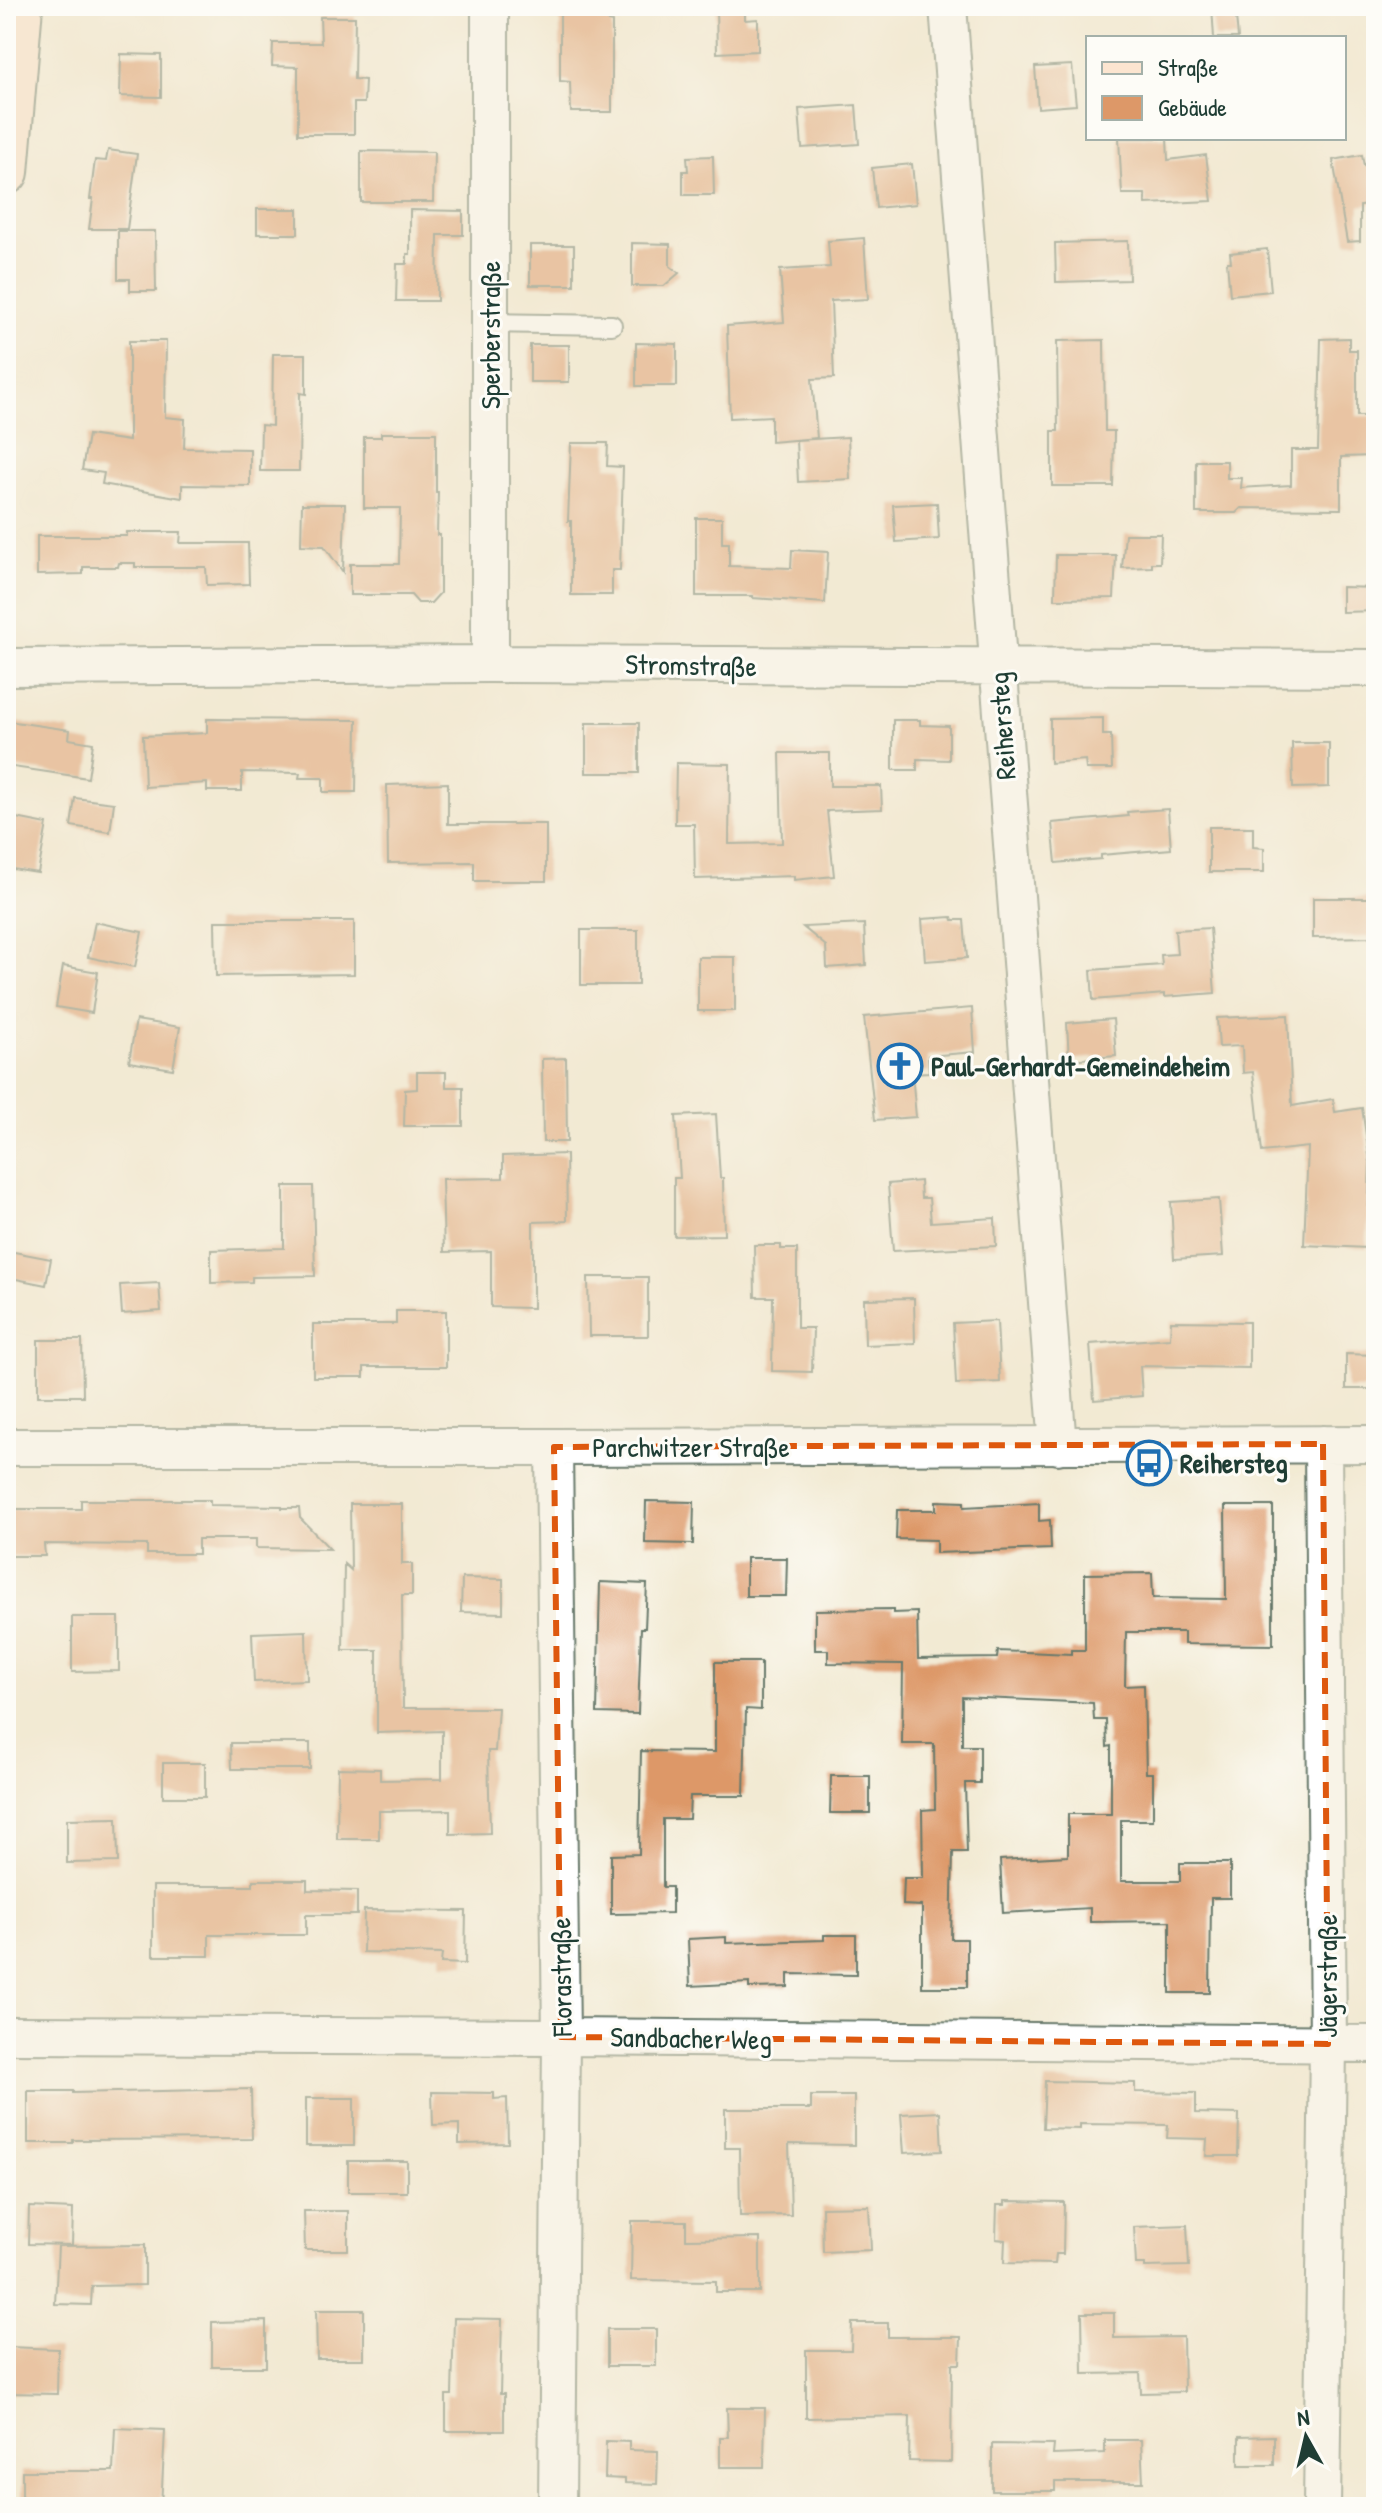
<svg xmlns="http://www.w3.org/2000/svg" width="1382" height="2513" font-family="'Patrick Hand',sans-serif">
  <rect width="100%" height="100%" fill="#fdfcf7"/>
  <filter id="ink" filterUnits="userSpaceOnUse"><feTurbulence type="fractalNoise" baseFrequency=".0125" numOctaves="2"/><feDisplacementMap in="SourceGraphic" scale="16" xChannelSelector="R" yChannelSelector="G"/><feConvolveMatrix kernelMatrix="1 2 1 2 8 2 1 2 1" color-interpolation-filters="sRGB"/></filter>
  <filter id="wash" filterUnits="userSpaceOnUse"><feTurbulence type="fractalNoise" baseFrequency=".006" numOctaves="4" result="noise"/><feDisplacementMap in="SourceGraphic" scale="32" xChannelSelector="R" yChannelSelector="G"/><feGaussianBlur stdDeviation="1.8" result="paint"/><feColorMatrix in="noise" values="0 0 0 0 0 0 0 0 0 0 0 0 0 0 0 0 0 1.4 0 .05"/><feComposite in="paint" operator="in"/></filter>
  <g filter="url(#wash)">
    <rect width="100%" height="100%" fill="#f2ead3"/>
    <g id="blocks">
      <path fill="#dd9868" d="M 560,6 L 608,6 L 608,21 L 612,22 L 612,112 L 571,112 L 570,82 L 560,81 Z
        M 716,6 L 745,6 L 745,20 L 758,19 L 758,51 L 717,53 Z
        M 1212,6 L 1235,6 L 1238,38 L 1214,38 Z
        M 320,17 L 355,17 L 354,79 L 365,80 L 364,103 L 354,103 L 354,134 L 298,134 L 298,67 L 272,66 L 273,43 L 321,43 Z
        M 121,54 L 161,55 L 161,97 L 120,96 Z
        M 1072,65 L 1076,105 L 1038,108 L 1035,67 Z
        M 856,105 L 859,144 L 802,148 L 799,109 Z
        M 1119,138 L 1167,138 L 1168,160 L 1206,155 L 1212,201 L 1146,204 L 1145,194 L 1122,194 Z
        M 108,150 L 137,154 L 127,229 L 89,229 L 93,199 L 90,199 L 95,160 L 106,161 Z
        M 361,151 L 434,152 L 433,202 L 361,202 Z
        M 1362,155 L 1364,166 L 1370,165 L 1376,203 L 1360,206 L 1360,241 L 1347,242 L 1333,160 Z
        M 713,156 L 714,195 L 683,195 L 683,171 L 688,171 L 687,157 Z
        M 912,164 L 916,204 L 876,208 L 872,168 Z
        M 257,209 L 298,209 L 298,234 L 257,234 Z
        M 410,210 L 463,211 L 463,235 L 438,235 L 437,301 L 396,301 L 397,264 L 407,264 L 407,254 L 410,254 Z
        M 118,231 L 155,231 L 156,291 L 130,291 L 130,279 L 118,279 Z
        M 864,238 L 868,299 L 831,301 L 834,378 L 812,379 L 817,438 L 771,442 L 771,416 L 730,418 L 727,326 L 784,322 L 780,270 L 830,267 L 828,241 Z
        M 1128,241 L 1129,280 L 1056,282 L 1055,243 Z
        M 632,243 L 670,244 L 670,266 L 679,273 L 664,286 L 632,286 Z
        M 530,245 L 574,245 L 574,285 L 530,285 Z
        M 1267,249 L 1271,291 L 1230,295 L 1227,262 L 1231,262 L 1230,253 Z
        M 1349,338 L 1349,350 L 1357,350 L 1357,416 L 1375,416 L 1374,456 L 1341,457 L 1341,509 L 1241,508 L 1236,513 L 1196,513 L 1196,461 L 1227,461 L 1227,478 L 1242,478 L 1241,488 L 1291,485 L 1291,450 L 1318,450 L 1321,339 Z
        M 1104,340 L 1105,431 L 1114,431 L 1113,486 L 1052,486 L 1052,431 L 1058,431 L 1057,341 Z
        M 129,341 L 166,341 L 165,417 L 185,419 L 184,448 L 250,449 L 250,486 L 182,485 L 182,498 L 102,484 L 104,473 L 82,470 L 88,435 L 129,441 Z
        M 636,343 L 677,344 L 677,386 L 636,386 Z
        M 530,345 L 569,345 L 569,382 L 530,382 Z
        M 273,354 L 306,354 L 306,394 L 300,393 L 299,471 L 260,471 L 261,425 L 272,426 Z
        M 381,433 L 436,433 L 436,492 L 438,492 L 437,535 L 440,535 L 440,593 L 431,603 L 418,603 L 411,595 L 350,595 L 350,564 L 399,564 L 400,508 L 364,508 L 364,437 L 381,437 Z
        M 848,437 L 850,479 L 798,482 L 796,440 Z
        M 571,443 L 608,443 L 607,466 L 623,467 L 620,570 L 612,570 L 612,595 L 571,595 L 571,521 L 568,521 Z
        M 937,503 L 939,539 L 896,542 L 893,505 Z
        M 302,504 L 345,504 L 343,572 L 324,546 L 301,545 Z
        M 696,518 L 722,518 L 722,543 L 729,543 L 729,566 L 791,568 L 792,550 L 828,552 L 825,603 L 753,598 L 753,596 L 696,596 Z
        M 127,532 L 181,532 L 180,543 L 248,543 L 249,584 L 207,585 L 206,567 L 135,567 L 135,563 L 119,563 L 118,567 L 83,567 L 83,574 L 37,575 L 37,536 L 127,536 Z
        M 1125,534 L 1161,534 L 1160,563 L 1152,563 L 1152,567 L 1122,568 Z
        M 1056,555 L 1116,555 L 1114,598 L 1055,599 Z
        M 1342,587 L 1376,588 L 1376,611 L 1342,612 Z
        M 1103,718 L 1103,735 L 1111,735 L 1112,769 L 1086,769 L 1085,760 L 1050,763 L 1050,719 Z
        M 207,719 L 357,720 L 356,792 L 323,792 L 323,778 L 299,778 L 300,773 L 242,772 L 242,791 L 207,791 L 207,783 L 145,787 L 143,736 L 207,733 Z
        M 893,720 L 920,720 L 920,725 L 949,726 L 949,760 L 917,759 L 917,770 L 893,770 Z
        M 8,721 L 70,730 L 69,739 L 93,743 L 88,778 L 6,766 Z
        M 586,723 L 639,723 L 639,773 L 586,773 Z
        M 1292,743 L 1329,743 L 1329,787 L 1293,788 Z
        M 780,753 L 830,753 L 830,786 L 881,786 L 882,809 L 827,811 L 834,876 L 794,880 L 794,876 L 695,879 L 694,824 L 675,824 L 676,763 L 730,764 L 729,844 L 782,843 Z
        M 448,783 L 448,824 L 546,824 L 546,881 L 474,881 L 474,862 L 388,863 L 387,785 Z
        M 75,798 L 114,803 L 110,832 L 71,826 Z
        M 1168,809 L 1171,849 L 1101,855 L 1101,859 L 1056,863 L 1052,823 L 1128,816 L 1127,812 Z
        M 6,816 L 47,824 L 38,873 L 6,868 Z
        M 1209,827 L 1253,827 L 1253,847 L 1264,848 L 1264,872 L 1209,872 Z
        M 1313,898 L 1376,898 L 1376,937 L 1313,938 Z
        M 952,917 L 953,920 L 964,920 L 967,958 L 925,961 L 922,919 Z
        M 215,921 L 354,921 L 354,974 L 216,976 Z
        M 95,922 L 142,932 L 135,967 L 88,957 Z
        M 864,924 L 866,965 L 827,968 L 826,946 L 803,927 Z
        M 1210,928 L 1215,993 L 1164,997 L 1164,994 L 1093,1000 L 1091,970 L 1162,965 L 1161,955 L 1177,954 L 1175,930 Z
        M 581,930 L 638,930 L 638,985 L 581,985 Z
        M 698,957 L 735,957 L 735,1011 L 698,1011 Z
        M 63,966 L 98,972 L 92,1013 L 56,1007 Z
        M 972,1008 L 975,1052 L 928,1056 L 929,1072 L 912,1073 L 916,1117 L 875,1120 L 864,1017 Z
        M 1288,1015 L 1292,1106 L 1333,1099 L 1335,1112 L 1362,1108 L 1370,1162 L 1367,1248 L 1304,1245 L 1308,1147 L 1262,1152 L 1253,1072 L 1243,1073 L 1242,1046 L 1219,1047 L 1217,1018 Z
        M 1113,1019 L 1116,1056 L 1069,1060 L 1067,1023 Z
        M 136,1020 L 180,1027 L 173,1069 L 129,1062 Z
        M 566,1058 L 567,1142 L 543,1142 L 542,1059 Z
        M 417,1072 L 446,1072 L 446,1087 L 463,1087 L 463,1126 L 404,1126 L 405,1090 L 417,1089 Z
        M 716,1114 L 720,1178 L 723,1178 L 724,1235 L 674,1236 L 674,1178 L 680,1178 L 676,1116 Z
        M 566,1154 L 567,1221 L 533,1222 L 533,1308 L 491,1307 L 491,1251 L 444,1252 L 442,1179 L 503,1178 L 503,1156 Z
        M 920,1181 L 921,1198 L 929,1198 L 931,1222 L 995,1218 L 996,1246 L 893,1251 L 888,1184 Z
        M 284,1186 L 313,1186 L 315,1276 L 252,1277 L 252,1282 L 211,1283 L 211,1250 L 284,1248 Z
        M 1219,1199 L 1223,1256 L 1174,1259 L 1171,1202 Z
        M 754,1245 L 781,1245 L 781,1249 L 797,1249 L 797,1328 L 813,1328 L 812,1372 L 772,1371 L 773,1297 L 755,1297 Z
        M 9,1251 L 51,1259 L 46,1285 L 6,1277 Z
        M 588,1277 L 648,1277 L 648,1336 L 589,1336 Z
        M 159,1283 L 161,1311 L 122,1314 L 120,1285 Z
        M 914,1298 L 915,1343 L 865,1345 L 864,1299 Z
        M 396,1311 L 446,1311 L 446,1367 L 364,1367 L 364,1377 L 313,1377 L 313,1324 L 396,1324 Z
        M 997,1321 L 1000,1382 L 956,1384 L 953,1323 Z
        M 1171,1321 L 1249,1322 L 1249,1368 L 1140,1366 L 1142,1396 L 1094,1400 L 1090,1344 L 1170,1338 Z
        M 38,1340 L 82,1340 L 83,1396 L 38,1396 Z
        M 1346,1354 L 1376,1355 L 1376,1389 L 1346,1389 Z
        M 81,1500 L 210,1500 L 210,1505 L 282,1506 L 282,1508 L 299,1508 L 300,1518 L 330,1549 L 256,1548 L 256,1539 L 198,1539 L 198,1554 L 147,1554 L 147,1545 L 44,1544 L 45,1556 L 6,1556 L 6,1509 L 81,1509 Z
        M 646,1501 L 694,1502 L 693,1544 L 645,1543 Z
        M 936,1501 L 964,1502 L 964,1507 L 1039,1503 L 1039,1521 L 1050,1520 L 1051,1549 L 936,1553 L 936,1540 L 896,1539 L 897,1510 L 936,1510 Z
        M 350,1504 L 402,1504 L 402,1564 L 412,1564 L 412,1595 L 402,1595 L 403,1708 L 498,1708 L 495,1751 L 488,1751 L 490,1833 L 450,1834 L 450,1810 L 379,1811 L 379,1839 L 337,1839 L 338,1768 L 380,1769 L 380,1780 L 442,1779 L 442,1731 L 377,1733 L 377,1650 L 343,1650 L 344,1564 L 351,1570 Z
        M 1225,1506 L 1273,1506 L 1273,1645 L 1184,1644 L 1184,1632 L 1126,1632 L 1125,1686 L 1144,1685 L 1146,1773 L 1153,1773 L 1153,1820 L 1121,1820 L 1121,1881 L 1180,1881 L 1180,1863 L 1230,1863 L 1230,1898 L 1211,1898 L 1210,1993 L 1170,1993 L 1170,1921 L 1090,1922 L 1090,1908 L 1003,1913 L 1000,1860 L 1068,1856 L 1068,1814 L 1111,1814 L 1111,1746 L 1107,1747 L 1106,1720 L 1094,1720 L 1093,1703 L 962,1697 L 962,1746 L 980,1746 L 980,1783 L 965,1783 L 967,1852 L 953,1852 L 951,1939 L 967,1939 L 967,1987 L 922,1987 L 922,1906 L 903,1905 L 904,1878 L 923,1878 L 922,1810 L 935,1809 L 934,1744 L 902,1744 L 903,1664 L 828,1663 L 828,1650 L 815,1650 L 815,1610 L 893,1609 L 893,1613 L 917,1612 L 918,1659 L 997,1658 L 998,1651 L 1071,1654 L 1071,1650 L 1085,1650 L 1085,1574 L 1152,1573 L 1153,1598 L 1226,1599 Z
        M 746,1558 L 787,1558 L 786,1596 L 746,1596 Z
        M 462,1578 L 503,1579 L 503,1613 L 461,1612 Z
        M 600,1582 L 647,1584 L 645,1628 L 641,1628 L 638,1714 L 597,1713 Z
        M 72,1617 L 119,1617 L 119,1671 L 72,1672 Z
        M 306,1631 L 307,1680 L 254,1682 L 252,1633 Z
        M 715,1662 L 761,1662 L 761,1710 L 746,1709 L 744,1796 L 690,1796 L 689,1819 L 663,1819 L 663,1887 L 672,1887 L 672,1913 L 611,1914 L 611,1855 L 639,1854 L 641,1751 L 715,1752 Z
        M 231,1743 L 310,1743 L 310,1769 L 232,1769 Z
        M 163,1763 L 205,1763 L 205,1797 L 163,1797 Z
        M 831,1776 L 870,1776 L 870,1813 L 830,1813 Z
        M 117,1818 L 118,1862 L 67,1863 L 67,1819 Z
        M 253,1880 L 307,1880 L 307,1890 L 357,1891 L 357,1915 L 306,1915 L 306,1935 L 209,1935 L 209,1956 L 153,1956 L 153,1886 L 253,1886 Z
        M 364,1910 L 466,1911 L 465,1964 L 441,1963 L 442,1954 L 363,1952 Z
        M 824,1935 L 856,1935 L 856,1975 L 788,1974 L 788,1987 L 749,1988 L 749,1983 L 690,1986 L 688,1939 L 726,1937 L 726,1943 L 824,1940 Z
        M 1045,2081 L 1135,2083 L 1135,2092 L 1196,2093 L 1196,2113 L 1239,2114 L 1238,2156 L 1206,2156 L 1207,2139 L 1167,2138 L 1168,2125 L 1080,2124 L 1080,2129 L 1043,2128 Z
        M 251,2089 L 252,2139 L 73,2140 L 73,2143 L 28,2143 L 28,2091 L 73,2091 L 73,2093 Z
        M 432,2092 L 494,2093 L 494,2099 L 507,2098 L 508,2143 L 459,2144 L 459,2124 L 433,2125 Z
        M 811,2096 L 854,2096 L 854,2145 L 789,2144 L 791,2215 L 740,2216 L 739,2148 L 725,2148 L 725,2109 L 811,2109 Z
        M 306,2098 L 354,2098 L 354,2146 L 306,2146 Z
        M 940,2112 L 942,2151 L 904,2153 L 901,2114 Z
        M 348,2161 L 407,2161 L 407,2192 L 348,2192 Z
        M 1005,2201 L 1064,2202 L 1063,2254 L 1056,2254 L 1055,2264 L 1004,2263 L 1005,2240 L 996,2239 L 997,2205 L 1005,2205 Z
        M 869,2206 L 871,2250 L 823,2252 L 822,2207 Z
        M 29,2207 L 73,2209 L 72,2245 L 28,2244 Z
        M 304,2211 L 348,2211 L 348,2250 L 305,2250 Z
        M 632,2221 L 686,2221 L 686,2239 L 760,2238 L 760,2292 L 716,2292 L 716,2281 L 631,2280 Z
        M 1187,2225 L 1189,2266 L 1145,2267 L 1145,2264 L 1136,2264 L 1134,2227 Z
        M 145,2245 L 145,2285 L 92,2286 L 91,2305 L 55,2304 L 58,2246 Z
        M 316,2310 L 364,2310 L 364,2359 L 317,2359 Z
        M 1082,2313 L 1114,2313 L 1114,2338 L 1183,2337 L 1184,2392 L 1141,2393 L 1140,2373 L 1083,2374 Z
        M 454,2318 L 502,2319 L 500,2394 L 504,2394 L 504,2431 L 446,2431 L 446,2395 L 452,2395 Z
        M 266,2321 L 266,2367 L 212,2367 L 212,2322 Z
        M 852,2323 L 888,2323 L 888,2337 L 961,2337 L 960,2364 L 952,2364 L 951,2462 L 909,2461 L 910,2416 L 806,2418 L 806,2350 L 851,2350 Z
        M 607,2329 L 656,2329 L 656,2366 L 607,2366 Z
        M 8,2347 L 58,2349 L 57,2394 L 7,2393 Z
        M 727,2408 L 765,2408 L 764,2467 L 720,2467 L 720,2437 L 728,2437 Z
        M 115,2428 L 165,2430 L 161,2507 L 79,2504 L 79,2507 L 22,2507 L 22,2471 L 113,2471 Z
        M 1274,2436 L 1274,2465 L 1239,2465 L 1239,2437 Z
        M 1105,2440 L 1141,2440 L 1143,2482 L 1055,2482 L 1055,2491 L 992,2491 L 992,2444 L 1054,2445 L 1053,2455 L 1105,2453 Z
        M 606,2441 L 629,2442 L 629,2450 L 658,2451 L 657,2484 L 625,2483 L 625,2479 L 605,2478 Z"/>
    </g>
  </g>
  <g filter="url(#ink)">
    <use href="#blocks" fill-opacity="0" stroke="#697a6c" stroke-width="2"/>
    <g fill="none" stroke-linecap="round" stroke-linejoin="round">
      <g stroke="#697a6c" stroke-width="22">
        <path id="lane" d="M 490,323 L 612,325"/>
      </g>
      <g stroke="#697a6c" stroke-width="40">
        <path id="street" d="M 490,6 L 490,664
          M 948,6 L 1058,1446
          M 6,667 L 490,664 L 1376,668
          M 6,1447 L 554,1447 L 1376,1444
          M 554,1447 L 561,2037 L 557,2507
          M 6,2035 L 561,2037 L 1376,2044
          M 1322,2507 L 1328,2044 L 1323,1444"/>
      </g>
      <g stroke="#697a6c" stroke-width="48">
        <path id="secondary" d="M 6,172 L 20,6"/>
      </g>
      <use href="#lane" stroke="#fff" stroke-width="18"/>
      <use href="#street" stroke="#fff" stroke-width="36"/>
      <use href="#secondary" stroke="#fce5d0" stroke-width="44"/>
    </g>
  </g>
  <path d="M0 0H1382V2513H0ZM 1323,1444 L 1328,2044 L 561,2037 L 554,1447 Z" fill="#f2ead3" fill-opacity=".55" fill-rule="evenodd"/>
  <path fill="none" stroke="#de580e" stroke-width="6" stroke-dasharray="16 10" stroke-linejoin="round" d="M 1323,1444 L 1328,2044 L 561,2037 L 554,1447 Z"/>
  <defs>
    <g id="church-ring" transform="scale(2.3)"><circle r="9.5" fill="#fdfcf7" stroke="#1f6fb2" stroke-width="1.5"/><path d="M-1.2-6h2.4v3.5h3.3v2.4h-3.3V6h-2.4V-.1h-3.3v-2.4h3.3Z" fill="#1f6fb2"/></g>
    <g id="bus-ring" transform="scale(2.3)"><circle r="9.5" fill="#fdfcf7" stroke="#1f6fb2" stroke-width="1.5"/><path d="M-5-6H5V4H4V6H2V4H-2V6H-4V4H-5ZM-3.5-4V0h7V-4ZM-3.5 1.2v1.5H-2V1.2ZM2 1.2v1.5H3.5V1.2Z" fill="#1f6fb2"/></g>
  </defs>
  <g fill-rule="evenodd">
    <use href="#church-ring" x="900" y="1066"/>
    <use href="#bus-ring" x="1149" y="1463"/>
  </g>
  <g text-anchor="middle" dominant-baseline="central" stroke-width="6" stroke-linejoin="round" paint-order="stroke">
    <g font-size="28" fill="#1f3d34" stroke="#fdfcf7">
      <text transform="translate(490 335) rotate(-90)">Sperberstraße</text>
      <text transform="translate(691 665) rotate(1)">Stromstraße</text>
      <text transform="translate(1002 726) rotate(-94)">Reihersteg</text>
      <text x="691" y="1447">Parchwitzer Straße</text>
      <text transform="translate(1327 1976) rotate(-90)">Jägerstraße</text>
      <text transform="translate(561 1977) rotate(-91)">Florastraße</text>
      <text transform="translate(691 2038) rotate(1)">Sandbacher Weg</text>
    </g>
    <g font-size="28" font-weight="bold" fill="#1f3d34" stroke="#fdfcf7" text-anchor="start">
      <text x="931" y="1066">Paul-Gerhardt-Gemeindeheim</text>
      <text x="1180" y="1463">Reihersteg</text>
    </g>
  </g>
  <rect width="1382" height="2513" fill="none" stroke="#fdfcf7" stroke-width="32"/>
  <rect x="1086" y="36" width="260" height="104" fill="#fdfcf7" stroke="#a4b0a9" stroke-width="2"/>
  <rect x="1102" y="62" width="40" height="12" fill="#fce5d0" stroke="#a4b0a9" stroke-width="2"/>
  <text x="1158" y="76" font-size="24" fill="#1f3d34">Straße</text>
  <rect x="1102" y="96" width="40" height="24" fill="#dd9868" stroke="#a4b0a9" stroke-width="2"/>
  <text x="1158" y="116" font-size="24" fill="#1f3d34">Gebäude</text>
  <g transform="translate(1306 2437) rotate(352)" stroke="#fdfcf7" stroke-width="6" paint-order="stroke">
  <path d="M0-6L14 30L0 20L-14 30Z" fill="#1f3d34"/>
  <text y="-12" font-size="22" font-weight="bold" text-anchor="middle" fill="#1f3d34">N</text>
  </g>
</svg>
